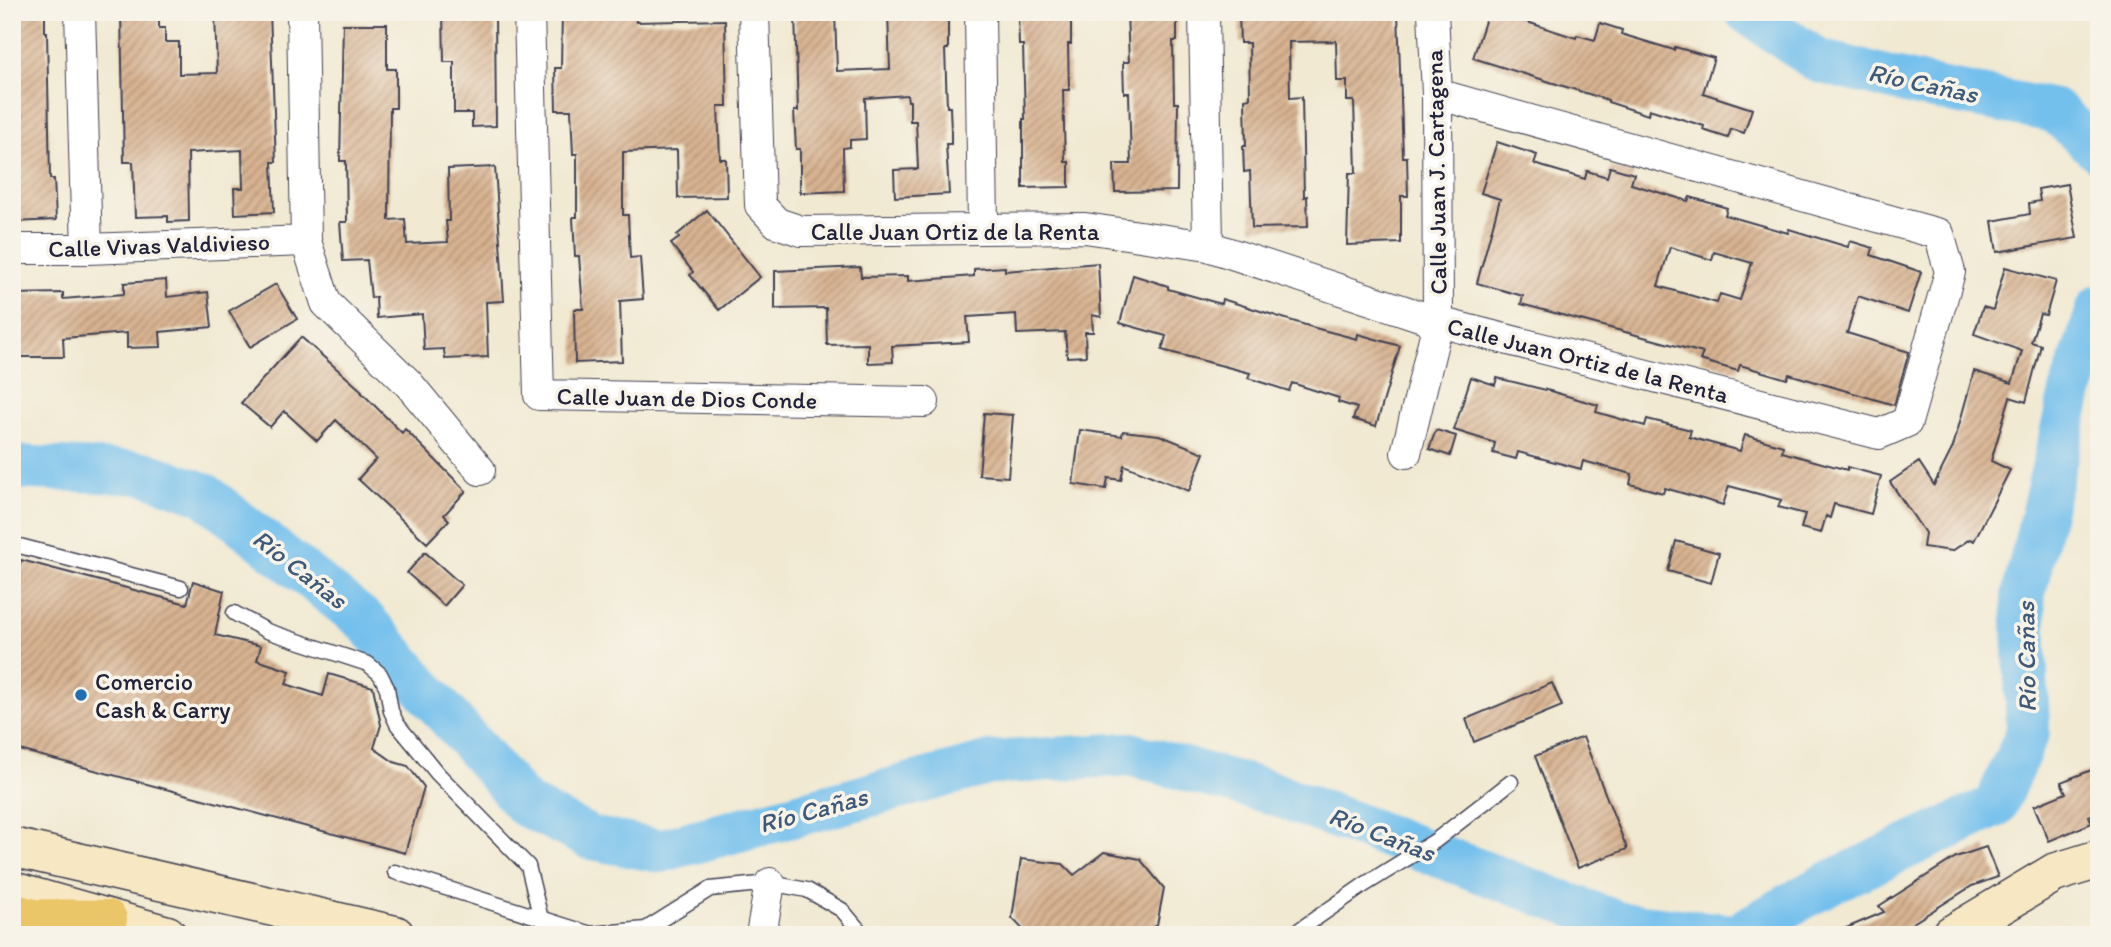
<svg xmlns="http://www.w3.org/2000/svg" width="2111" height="947" font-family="Itim,sans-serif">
  <defs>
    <pattern id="building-hatch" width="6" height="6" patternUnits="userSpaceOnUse" patternTransform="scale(1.75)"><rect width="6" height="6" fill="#d8b391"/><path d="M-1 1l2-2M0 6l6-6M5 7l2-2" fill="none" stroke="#af9178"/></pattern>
  </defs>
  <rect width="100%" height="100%" fill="#f7f3e8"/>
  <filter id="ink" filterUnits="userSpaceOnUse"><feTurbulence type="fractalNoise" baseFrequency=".0143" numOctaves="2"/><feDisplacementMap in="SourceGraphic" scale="14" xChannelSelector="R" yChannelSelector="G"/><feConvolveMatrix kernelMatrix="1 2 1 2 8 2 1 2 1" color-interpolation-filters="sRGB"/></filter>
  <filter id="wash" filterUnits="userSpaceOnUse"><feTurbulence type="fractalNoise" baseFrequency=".00686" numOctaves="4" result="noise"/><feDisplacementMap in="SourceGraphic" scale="28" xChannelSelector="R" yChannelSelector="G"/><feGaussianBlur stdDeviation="1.57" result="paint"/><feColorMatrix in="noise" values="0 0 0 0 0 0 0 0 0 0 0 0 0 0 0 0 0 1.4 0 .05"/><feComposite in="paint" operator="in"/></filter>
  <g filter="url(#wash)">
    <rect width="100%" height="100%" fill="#f1e9d2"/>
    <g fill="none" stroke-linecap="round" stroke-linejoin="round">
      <path stroke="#73c0ed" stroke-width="44" d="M 1747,12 L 1818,61 L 1923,86 L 2055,111 L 2099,151
        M 12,467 L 144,473 L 204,494 L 365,621 L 525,805 L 591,838 L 660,851 L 991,763 L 1130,754 L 1269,792 L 1621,924 L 1724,935
        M 1737,935 L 1827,884 L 1995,806 L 2028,732 L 2023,597 L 2072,388 L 2099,307"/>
    </g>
    <g id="blocks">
      <path fill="url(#building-hatch)" fill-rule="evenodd" d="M 12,12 L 45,12 L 45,32 L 47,32 L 50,179 L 54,179 L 56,220 L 14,222 Z
        M 121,12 L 159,12 L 159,28 L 165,28 L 165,42 L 179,42 L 179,74 L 217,73 L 215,12 L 270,12 L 276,162 L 272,162 L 274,212 L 235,214 L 234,188 L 243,188 L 242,150 L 188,153 L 189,221 L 168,222 L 168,216 L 135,217 L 133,162 L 124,162 Z
        M 443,12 L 495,12 L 496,126 L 472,127 L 472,113 L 454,113 L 454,62 L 444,62 Z
        M 562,12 L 635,12 L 636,22 L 725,20 L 727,106 L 718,106 L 720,159 L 726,159 L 727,197 L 678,198 L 677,150 L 623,152 L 623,215 L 628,215 L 630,258 L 640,257 L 643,299 L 620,301 L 622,361 L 575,363 L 574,309 L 583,309 L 579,256 L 575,256 L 573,217 L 577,217 L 577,154 L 573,154 L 571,110 L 556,110 L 555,68 L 561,68 Z
        M 948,12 L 948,49 L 945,49 L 947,107 L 950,107 L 951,131 L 951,144 L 946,144 L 949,194 L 895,197 L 894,170 L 918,169 L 916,121 L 910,121 L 910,101 L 908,101 L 907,95 L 865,98 L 866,139 L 850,140 L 850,147 L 843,148 L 844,191 L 800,193 L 800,149 L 796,149 L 794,111 L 798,111 L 795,14 L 835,13 L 837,71 L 890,69 L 888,13 Z
        M 1018,12 L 1071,12 L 1071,44 L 1068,44 L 1069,90 L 1063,90 L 1065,162 L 1069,162 L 1069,187 L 1023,188 L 1023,119 L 1025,119 L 1023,45 L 1019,45 Z
        M 1127,12 L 1177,12 L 1177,41 L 1173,41 L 1174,103 L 1178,103 L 1177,191 L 1115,192 L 1114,164 L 1131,164 L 1129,93 L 1124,93 L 1123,62 L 1129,62 Z
        M 1239,12 L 1398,12 L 1403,157 L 1407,157 L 1408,196 L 1401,196 L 1401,243 L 1347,245 L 1349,173 L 1356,173 L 1354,101 L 1347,101 L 1347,81 L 1337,81 L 1336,41 L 1289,42 L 1290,98 L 1302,97 L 1304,197 L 1307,196 L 1308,227 L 1252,228 L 1250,171 L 1244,172 L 1243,146 L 1246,146 L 1245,99 L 1250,98 L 1249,43 L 1240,43 Z
        M 1488,12 L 1526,12 L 1524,21 L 1576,38 L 1577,35 L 1595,40 L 1600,23 L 1622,30 L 1621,34 L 1674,50 L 1675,47 L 1714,58 L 1703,93 L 1752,109 L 1744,133 L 1731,129 L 1728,138 L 1703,130 L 1704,126 L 1649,109 L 1648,115 L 1608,102 L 1608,100 L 1473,58 Z
        M 343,24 L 387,24 L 387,69 L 396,69 L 396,108 L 390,108 L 389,220 L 405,219 L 407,244 L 448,242 L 446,221 L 449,221 L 448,169 L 495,167 L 504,301 L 486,302 L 488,357 L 445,359 L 444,349 L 424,350 L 422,314 L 377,318 L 376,297 L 371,298 L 367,260 L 343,261 L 340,222 L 347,222 L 346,161 L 340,161 Z
        M 1497,142 L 1537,155 L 1534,164 L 1585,179 L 1587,171 L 1607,177 L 1610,167 L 1634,174 L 1631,184 L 1688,201 L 1690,197 L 1727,208 L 1725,215 L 1788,233 L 1789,229 L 1848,247 L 1850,241 L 1873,248 L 1871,255 L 1921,272 L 1908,313 L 1858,296 L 1847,333 L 1909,352 L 1894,405 L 1789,374 L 1787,379 L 1740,365 L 1738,371 L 1700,360 L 1703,353 L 1521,304 L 1523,296 L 1477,283 L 1500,199 L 1481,193 ZM 1670,247 L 1712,260 L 1714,252 L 1752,263 L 1740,300 L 1720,294 L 1717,303 L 1658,286 Z
        M 2067,184 L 2077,238 L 1997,252 L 1992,221 L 2030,214 L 2029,203 L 2040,201 L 2038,189 Z
        M 707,210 L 760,277 L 719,310 L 690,275 L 693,272 L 671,244 L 679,238 L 677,235 Z
        M 1098,263 L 1101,317 L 1092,315 L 1093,332 L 1085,332 L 1086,356 L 1067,357 L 1065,332 L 1017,334 L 1016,314 L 967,317 L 969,342 L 892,346 L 893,362 L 868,363 L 868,344 L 827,345 L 826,308 L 775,309 L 775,271 L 860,267 L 861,277 L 908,276 L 908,281 L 974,276 L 974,269 L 1005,267 L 1005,271 Z
        M 2005,267 L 2056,281 L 2046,315 L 2040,314 L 2031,342 L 2041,345 L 2026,402 L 2010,397 L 1991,461 L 2010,470 L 1974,541 L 1970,539 L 1952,551 L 1923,547 L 1925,533 L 1890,482 L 1919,462 L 1934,485 L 1953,447 L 1974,371 L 2012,383 L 2022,351 L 1974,334 L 1983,307 L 1993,310 Z
        M 1133,275 L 1168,286 L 1168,289 L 1221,304 L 1222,299 L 1315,328 L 1357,339 L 1358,334 L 1400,346 L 1376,426 L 1353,419 L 1357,408 L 1338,402 L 1339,398 L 1292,383 L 1289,391 L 1248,378 L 1250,373 L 1162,350 L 1166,336 L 1120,323 Z
        M 166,280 L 167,297 L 208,292 L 212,327 L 160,332 L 161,347 L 127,348 L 127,333 L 63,338 L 64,357 L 12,357 L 12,294 L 63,293 L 63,299 L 124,294 L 124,283 Z
        M 276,284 L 297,319 L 250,347 L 229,311 Z
        M 301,337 L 362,391 L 361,392 L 402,433 L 405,429 L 466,491 L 444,515 L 449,520 L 427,543 L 358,479 L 376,459 L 336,420 L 317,441 L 284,411 L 270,427 L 241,403 Z
        M 1471,377 L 1495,385 L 1497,378 L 1550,391 L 1598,405 L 1596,412 L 1645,426 L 1647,419 L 1691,430 L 1689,437 L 1740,451 L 1745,435 L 1783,446 L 1782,452 L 1847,470 L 1847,467 L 1881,476 L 1871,514 L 1834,504 L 1830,518 L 1826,516 L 1821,533 L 1801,528 L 1805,514 L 1778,507 L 1781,500 L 1729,486 L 1723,505 L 1665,488 L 1663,493 L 1630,484 L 1632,474 L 1583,461 L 1581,469 L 1518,452 L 1516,459 L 1493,453 L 1495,443 L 1454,430 Z
        M 984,413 L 1013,415 L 1008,477 L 979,475 Z
        M 1080,430 L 1122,436 L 1123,431 L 1159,435 L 1204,453 L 1189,491 L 1124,465 L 1121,480 L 1108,478 L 1106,489 L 1073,484 Z
        M 1436,430 L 1456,436 L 1450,456 L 1429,449 Z
        M 1676,541 L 1719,553 L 1711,583 L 1668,571 Z
        M 425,552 L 462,585 L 444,606 L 407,573 Z
        M 21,560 L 187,604 L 193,581 L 224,591 L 215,635 L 261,646 L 257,660 L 290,671 L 286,684 L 323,696 L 329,674 L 373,687 L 381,725 L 374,748 L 394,762 L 408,766 L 424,787 L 405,853 L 12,748 L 12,594 Z
        M 1552,683 L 1562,706 L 1474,742 L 1466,719 Z
        M 1583,737 L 1627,849 L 1578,868 L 1535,756 Z
        M 2099,767 L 2099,812 L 2089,816 L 2092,823 L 2049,841 L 2034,806 L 2066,793 L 2061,782 Z
        M 1986,847 L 1998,877 L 1972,886 L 1894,935 L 1830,935 L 1884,912 L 1879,906 L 1956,857 Z
        M 1104,852 L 1140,859 L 1164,888 L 1157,925 L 1143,935 L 1028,935 L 1012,918 L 1021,859 L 1063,864 L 1074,875 Z"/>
    </g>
  </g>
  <g filter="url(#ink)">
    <use href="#blocks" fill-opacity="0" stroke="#414052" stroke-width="2"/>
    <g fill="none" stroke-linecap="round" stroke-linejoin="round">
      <g stroke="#414052" stroke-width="17">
        <path id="lane" d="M 12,544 L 181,588
          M 234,613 L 267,631 L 368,664 L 380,674 L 387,688 L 391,711 L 397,724 L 437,773 L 528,866 L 541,919
          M 395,872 L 591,934 L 646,929 L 710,889 L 770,883 L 807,890 L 842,910 L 863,935
          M 1292,935 L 1364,885 L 1435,841 L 1511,782"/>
      </g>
      <g stroke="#414052" stroke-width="32">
        <path id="street" d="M 80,12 L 87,249
          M 302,12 L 306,241 L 326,303 L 408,383 L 480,470
          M 529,12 L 539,395 L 924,402
          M 754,12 L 760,205 L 777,223 L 801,231 L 1085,228 L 1208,246 L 1438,322 L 1879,434 L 1907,422 L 1950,272 L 1939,234 L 1437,94
          M 980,12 L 983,228
          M 1204,12 L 1208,246
          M 12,249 L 87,249 L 306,241
          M 1406,453 L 1438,322 L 1437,94 L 1433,12
          M 761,935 L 770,883"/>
      </g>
      <g stroke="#414052" stroke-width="41">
        <path id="secondary" d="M 12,847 L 395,935
          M 12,891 L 167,935
          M 1951,935 L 2054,873 L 2099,859"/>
      </g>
      <g stroke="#414052" stroke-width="41">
        <path id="highway" d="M 12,912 L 34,918 L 108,919"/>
      </g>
      <use href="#lane" stroke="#fff" stroke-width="14"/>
      <use href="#street" stroke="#fff" stroke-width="30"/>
      <use href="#secondary" stroke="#f7e8c3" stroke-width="38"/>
      <use href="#highway" stroke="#ebc669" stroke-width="38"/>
    </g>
  </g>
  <circle fill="#1f6fb2" stroke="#f7f3e8" stroke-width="2.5" cx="81" cy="695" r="7"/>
  <g text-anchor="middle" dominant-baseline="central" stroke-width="7" stroke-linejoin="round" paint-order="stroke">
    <g font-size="24" fill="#22223b" stroke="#f7f3e8">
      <text transform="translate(1436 172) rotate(-91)">Calle Juan J. Cartagena</text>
      <text x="955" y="231">Calle Juan Ortiz de la Renta</text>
      <text transform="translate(159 245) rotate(-2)">Calle Vivas Valdivieso</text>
      <text transform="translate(1588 360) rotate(14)">Calle Juan Ortiz de la Renta</text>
      <text transform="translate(687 398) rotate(1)">Calle Juan de Dios Conde</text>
    </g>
    <g font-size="24" fill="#22223b" stroke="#f7f3e8" text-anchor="start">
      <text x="95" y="681">Comercio<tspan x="95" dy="28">Cash &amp; Carry</tspan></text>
    </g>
    <g font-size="26" font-style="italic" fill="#3e5979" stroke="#f7f3e8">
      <text transform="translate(1923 83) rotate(12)">Río Cañas</text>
      <text transform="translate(300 569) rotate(38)">Río Cañas</text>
      <text transform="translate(2026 657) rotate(-91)">Río Cañas</text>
      <text transform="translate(813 810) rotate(-15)">Río Cañas</text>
      <text transform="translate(1382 834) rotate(21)">Río Cañas</text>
    </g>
  </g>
  <rect width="2111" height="947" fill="none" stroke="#f7f3e8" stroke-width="42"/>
</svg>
